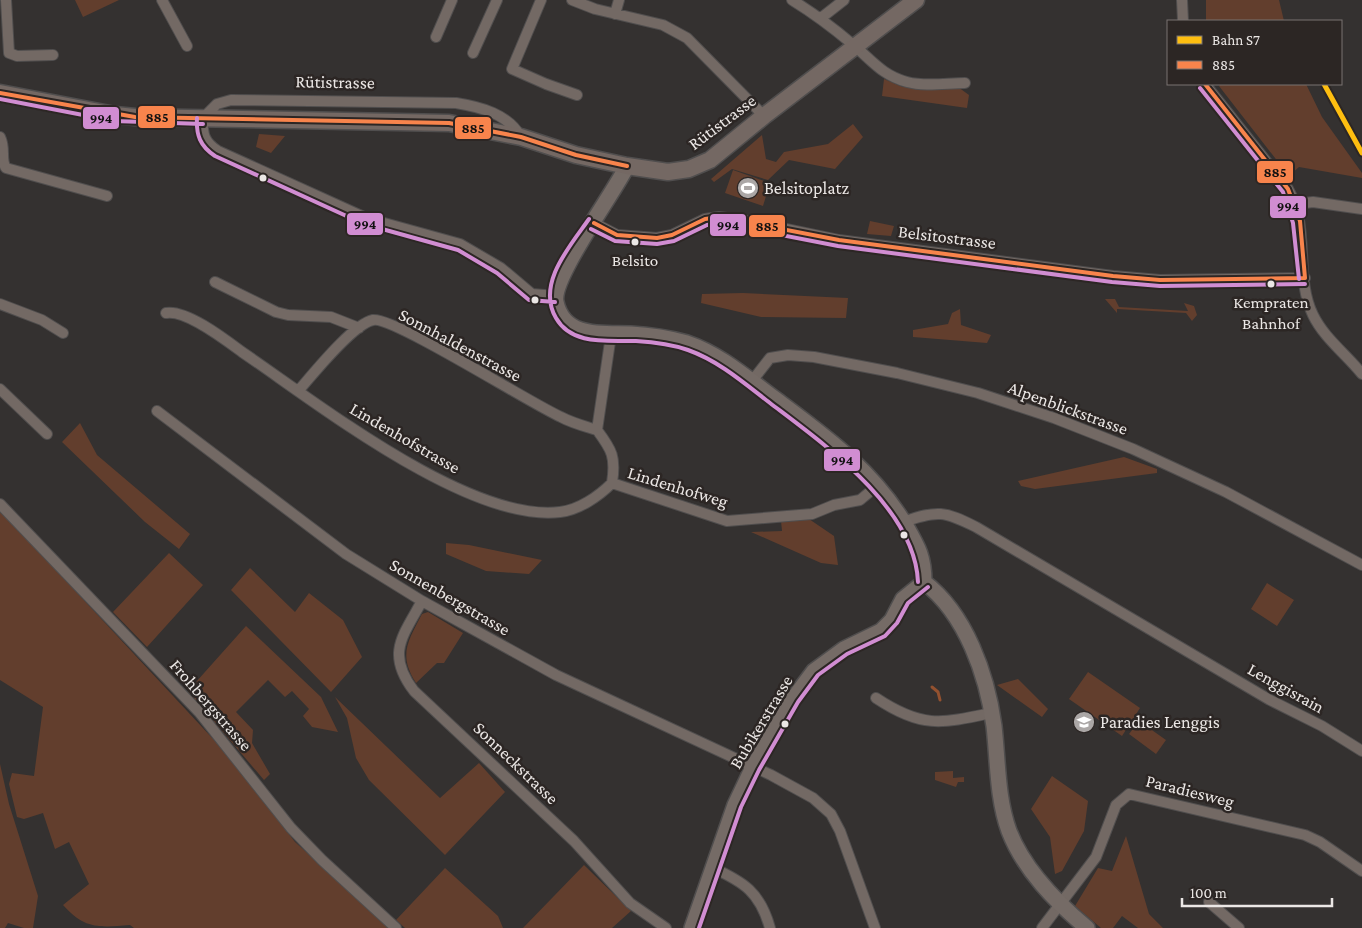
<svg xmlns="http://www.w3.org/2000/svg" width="1362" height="928" font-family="'Crimson Pro',serif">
  <rect width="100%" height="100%" fill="#343130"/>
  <path fill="#623e2d" d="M 75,0 L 119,0 L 83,17 Z
    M 1206,0 L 1279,0 L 1284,21 L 1206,21 Z
    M 884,79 L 903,87 L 958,87 L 969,95 L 967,108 L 882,96 Z
    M 1221,84 L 1306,84 L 1322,117 L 1362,173 L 1362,178 L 1299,167 L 1289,176 L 1219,86 Z
    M 853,124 L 863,137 L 835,169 L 789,160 L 768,180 L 732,169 L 714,182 L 711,179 L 762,135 L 766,159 L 776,162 L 784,152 L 828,144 Z
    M 259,134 L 285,136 L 271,153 L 256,147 Z
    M 733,170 L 770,183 L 763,206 L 725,193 Z
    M 870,221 L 894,226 L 891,236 L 867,234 Z
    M 743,293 L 848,298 L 846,318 L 761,317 L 701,303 L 702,294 Z
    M 1105,299 L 1115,299 L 1119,307 L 1188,311 L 1184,303 L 1194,306 L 1197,315 L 1192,321 L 1186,313 L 1117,309 L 1117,313 Z
    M 960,309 L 961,325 L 991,335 L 987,343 L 913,337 L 913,330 L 948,324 L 952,313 Z
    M 80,423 L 97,455 L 190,534 L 179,549 L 145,522 L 62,442 Z
    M 1124,457 L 1157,469 L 1157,473 L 1035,489 L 1021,486 L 1018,481 Z
    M 0,510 L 228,755 L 295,842 L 391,928 L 134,928 L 130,925 C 96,928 84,928 63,905 L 89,884 L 69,842 L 55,849 L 43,813 L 24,819 L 17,817 L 9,784 L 12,773 L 34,776 L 43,707 L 0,680 Z
    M 809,519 L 834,536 L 838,565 L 821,563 L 751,532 L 782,531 L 781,521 Z
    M 446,543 L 469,545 L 542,560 L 529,574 L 486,571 L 446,554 Z
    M 169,553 L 203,585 L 147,647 L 113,612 Z
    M 250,568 L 295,612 L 309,593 L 343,620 L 362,657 L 331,692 L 231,590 Z
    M 1267,583 L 1294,600 L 1277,626 L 1251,609 Z
    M 428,612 L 463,633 L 444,663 L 437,663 L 416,683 C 398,655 408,641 422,614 Z
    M 246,626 L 321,697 L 338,732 L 312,727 L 303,716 L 309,709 L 292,691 L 285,697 L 268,680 L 236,712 L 253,730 L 252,743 L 270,774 L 264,780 L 188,691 Z
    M 1088,672 L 1140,708 L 1122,736 L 1069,699 Z
    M 1018,679 L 1048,709 L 1042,717 L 997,685 Z
    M 335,697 L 440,798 L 479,763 L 505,792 L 445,855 L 369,780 L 356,758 L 347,718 Z
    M 1139,721 L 1166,740 L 1156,754 L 1129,734 Z
    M 0,764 L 9,804 L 38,896 L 33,928 L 24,928 L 8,923 L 5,928 L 0,928 Z
    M 953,771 L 953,778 L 964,777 L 964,782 L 958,782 L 956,787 L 935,780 L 935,772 Z
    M 1052,776 L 1088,801 L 1084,831 L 1062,871 L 1055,874 L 1050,837 L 1031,809 Z
    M 1126,836 L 1149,914 L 1163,928 L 1138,928 L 1122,916 L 1113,928 L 1101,928 L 1075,906 L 1098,868 L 1112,871 Z
    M 584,865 L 631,911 L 612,928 L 523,928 Z
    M 445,868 L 498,916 L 503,928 L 405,928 L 396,920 Z"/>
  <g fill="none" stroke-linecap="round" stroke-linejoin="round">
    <path stroke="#93512f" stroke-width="3" d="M 932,687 L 938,692 L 940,700"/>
    <g stroke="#504e4e" stroke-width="12">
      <path id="street" d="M 6,0 L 9,53 L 17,56 L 53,55
        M 162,0 L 187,46
        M 541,0 L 512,69 L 546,84 L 577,95
        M 572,0 L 595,9 L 663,25 L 687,38 L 764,116
        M 792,0 C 813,13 832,27 851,43 C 871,59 881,75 907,82 C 925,87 947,83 965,83
        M 1182,0 L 1183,21
        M 615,14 L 619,0
        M 821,18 L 844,0
        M 436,37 L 452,0
        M 473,53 L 497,0
        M 1205,84 L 1288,189 C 1311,229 1294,276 1313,315 C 1324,338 1347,355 1362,374
        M 0,137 C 6,149 0,159 6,168 L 107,196
        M 521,137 C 508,114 481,107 456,103 L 231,100 L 217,104 L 203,118 C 202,134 204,142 218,151 L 366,218 L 460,244 L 501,268 L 532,294 L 556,296
        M 1297,204 L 1313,202 L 1362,209
        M 594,223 L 617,235 L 657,238 L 672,235 L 705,219 L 719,217 L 743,220 L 839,240 L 1113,276 L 1160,280 L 1305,278
        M 215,282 L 276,312 L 288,315 L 331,317 L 359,328
        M 0,304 L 42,320 L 63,333
        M 166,313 C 186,309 226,340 242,352 C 316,402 469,523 560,512 C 579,510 599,496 612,483 C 616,457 612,450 597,430 L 611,335
        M 752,381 L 770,358 L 788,355 L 814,357 L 897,373 L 978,393 L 1054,418 L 1133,449 L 1226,492 L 1362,565
        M 0,389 L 47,434
        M 299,390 C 313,374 353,324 373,320 C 393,316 531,404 561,417 C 572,423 584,426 597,430
        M 157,411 L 346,554 L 422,601 L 556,675 L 771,775 L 813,798 L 831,814 L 840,831 L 875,928
        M 612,483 L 727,521 L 812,514 L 834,505 L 860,500 L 878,485
        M 0,504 L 199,712 L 291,828 L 322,860 L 396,928
        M 903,522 C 938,510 944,511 976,527 L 1270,700 L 1322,726 L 1362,751
        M 422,601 C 402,637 386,654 414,691 L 574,841 L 630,903 L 666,928
        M 876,698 C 921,728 940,724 991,713
        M 711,867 C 744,882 760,892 770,928
        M 1209,902 L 1239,928
        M 1042,928 L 1096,857 L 1116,805 L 1129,794 L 1305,835 L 1320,842 L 1362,871"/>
    </g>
    <g stroke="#504e4e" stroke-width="18">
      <path id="secondary" d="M 627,166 C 614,193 551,278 556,302 C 564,339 603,333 631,334 C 650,335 669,338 687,343 C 720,354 747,378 774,398 C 826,437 872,469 906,526 C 918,547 924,557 924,582
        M 924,582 C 966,614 987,675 994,726 C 998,761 997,798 1009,831 C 1024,870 1056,902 1087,928
        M 692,928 L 735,805 L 753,767 L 793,699 L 814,671 L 844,649 L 881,631 L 892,620 L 903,599 L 924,582"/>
    </g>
    <g stroke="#504e4e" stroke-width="19">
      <path id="primary" d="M 0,93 L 115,115 L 135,117 L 449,123 L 521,137 L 576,155 L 627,166 L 668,172 L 689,169 L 710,160 L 764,116 L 916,0"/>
    </g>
    <use href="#street" stroke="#736964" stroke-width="10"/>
    <use href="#secondary" stroke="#756b66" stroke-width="15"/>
    <use href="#primary" stroke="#746863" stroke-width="16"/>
    <g stroke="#2c2624" stroke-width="8">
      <path id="bus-1" d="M 1205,84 L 1288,189 L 1300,221 L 1305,278
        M 0,93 L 135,117 L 449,123 L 521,137 L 576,155 L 627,166
        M 594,223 L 617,235 L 657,238 L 672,235 L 705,219 L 719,217 L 839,240 L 1113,276 L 1160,280 L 1305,278"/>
    </g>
    <g stroke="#2c2624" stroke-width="8">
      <path id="bus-2" d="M 1200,88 L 1283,192 L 1293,223 L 1299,279
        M 0,99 L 114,121 L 203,124
        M 197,118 C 196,135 200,146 215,156 L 364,224 L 458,250 L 497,273 L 529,300 L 555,302
        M 589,219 C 570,246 536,284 556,318 C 572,346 608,340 636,341 C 653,342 671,344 688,350 C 719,361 744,383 770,403 C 824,444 915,508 918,582
        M 591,229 L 615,241 L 657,244 L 674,241 L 707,225 L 719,223 L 838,246 L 1112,282 L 1160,286 L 1305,284
        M 699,928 L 741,807 L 759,770 L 798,702 L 818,675 L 847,654 L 885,636 L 897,623 L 908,603 L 928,587"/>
    </g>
    <use href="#bus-1" stroke="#f8844c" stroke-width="4"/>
    <use href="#bus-2" stroke="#d18dd2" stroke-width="4"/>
    <g stroke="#2c2624" stroke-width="9">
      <path id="rail-1" d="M 1324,84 L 1362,153"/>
    </g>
    <use href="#rail-1" stroke="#febe10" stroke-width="5"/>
  </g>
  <defs>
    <g id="stadium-disc" transform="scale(1.125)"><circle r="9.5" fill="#aba7a6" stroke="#2c2624"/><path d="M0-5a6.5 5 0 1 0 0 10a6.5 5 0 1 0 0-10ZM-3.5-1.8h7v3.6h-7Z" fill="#fff"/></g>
    <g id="school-disc" transform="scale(1.125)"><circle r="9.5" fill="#aba7a6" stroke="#2c2624"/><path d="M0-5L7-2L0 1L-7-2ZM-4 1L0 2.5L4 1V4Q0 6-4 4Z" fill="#fff"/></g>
  </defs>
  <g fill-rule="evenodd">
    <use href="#stadium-disc" x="748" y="188"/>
    <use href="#school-disc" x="1084" y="722"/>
  </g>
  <g fill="#ebe7e5" stroke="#2c2624" stroke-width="2">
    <circle cx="263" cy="178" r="4.5"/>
    <circle cx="635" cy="242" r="4.5"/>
    <circle cx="1271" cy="284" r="4.5"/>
    <circle cx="535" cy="300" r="4.5"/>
    <circle cx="904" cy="535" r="4.5"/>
    <circle cx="785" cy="724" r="4.5"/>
  </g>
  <g text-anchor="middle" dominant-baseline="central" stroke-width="5" stroke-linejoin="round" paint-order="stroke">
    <g font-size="17" fill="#ebe7e5" stroke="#2c2624">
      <text x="635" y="260">Belsito</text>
      <text x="1271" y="302">Kempraten<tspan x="1271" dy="21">Bahnhof</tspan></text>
    </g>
    <g font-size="18" fill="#ebe7e5" stroke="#2c2624">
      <text transform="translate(335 82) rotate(1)">Rütistrasse</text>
      <text transform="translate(722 122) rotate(-37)">Rütistrasse</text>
      <text transform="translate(947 237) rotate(7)">Belsitostrasse</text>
      <text transform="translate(460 345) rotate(28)">Sonnhaldenstrasse</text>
      <text transform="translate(1068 408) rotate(20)">Alpenblickstrasse</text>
      <text transform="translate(405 438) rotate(30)">Lindenhofstrasse</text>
      <text transform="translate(678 487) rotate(17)">Lindenhofweg</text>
      <text transform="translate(450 597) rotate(30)">Sonnenbergstrasse</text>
      <text transform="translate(1286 688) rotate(29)">Lenggisrain</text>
      <text transform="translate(211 705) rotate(49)">Frohbergstrasse</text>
      <text transform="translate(761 722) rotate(-59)">Bubikerstrasse</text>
      <text transform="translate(516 763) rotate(44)">Sonneckstrasse</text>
      <text transform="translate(1190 791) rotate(14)">Paradiesweg</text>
    </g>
    <g font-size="18" fill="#ebe7e5" stroke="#2c2624" text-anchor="start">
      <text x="764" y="188">Belsitoplatz</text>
      <text x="1100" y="722">Paradies Lenggis</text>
    </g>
  </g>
  <g stroke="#2c2624" stroke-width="2">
    <rect x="137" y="105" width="39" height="24" rx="5" fill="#f8844c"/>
    <rect x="82" y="106" width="38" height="24" rx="5" fill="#d18dd2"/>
    <rect x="454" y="116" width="38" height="24" rx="5" fill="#f8844c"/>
    <rect x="1256" y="160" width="38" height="24" rx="5" fill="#f8844c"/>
    <rect x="1269" y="195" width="38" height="24" rx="5" fill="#d18dd2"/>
    <rect x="346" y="212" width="38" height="24" rx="5" fill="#d18dd2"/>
    <rect x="709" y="213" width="38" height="24" rx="5" fill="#d18dd2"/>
    <rect x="748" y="214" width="38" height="24" rx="5" fill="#f8844c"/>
    <rect x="823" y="448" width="38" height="24" rx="5" fill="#d18dd2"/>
  </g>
  <g font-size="14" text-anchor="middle" font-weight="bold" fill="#111">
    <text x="157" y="122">885</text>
    <text x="101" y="123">994</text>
    <text x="473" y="133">885</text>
    <text x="1275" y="177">885</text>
    <text x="1288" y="211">994</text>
    <text x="365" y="229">994</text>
    <text x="728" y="230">994</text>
    <text x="767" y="231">885</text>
    <text x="842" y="465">994</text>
  </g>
  <rect x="1167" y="20" width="175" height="65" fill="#2c2624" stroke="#787371"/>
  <rect x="1177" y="36" width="25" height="8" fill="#febe10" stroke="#787371"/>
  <text x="1212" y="45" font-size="15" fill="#ebe7e5">Bahn S7</text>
  <rect x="1177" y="61" width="25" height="8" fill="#f8844c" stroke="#787371"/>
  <text x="1212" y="70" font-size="15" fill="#ebe7e5">885</text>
  <path d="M1182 898v8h150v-8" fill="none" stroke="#ebe7e5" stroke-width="2.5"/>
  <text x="1190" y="898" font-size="15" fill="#ebe7e5" stroke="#2c2624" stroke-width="4" paint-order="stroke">100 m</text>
</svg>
